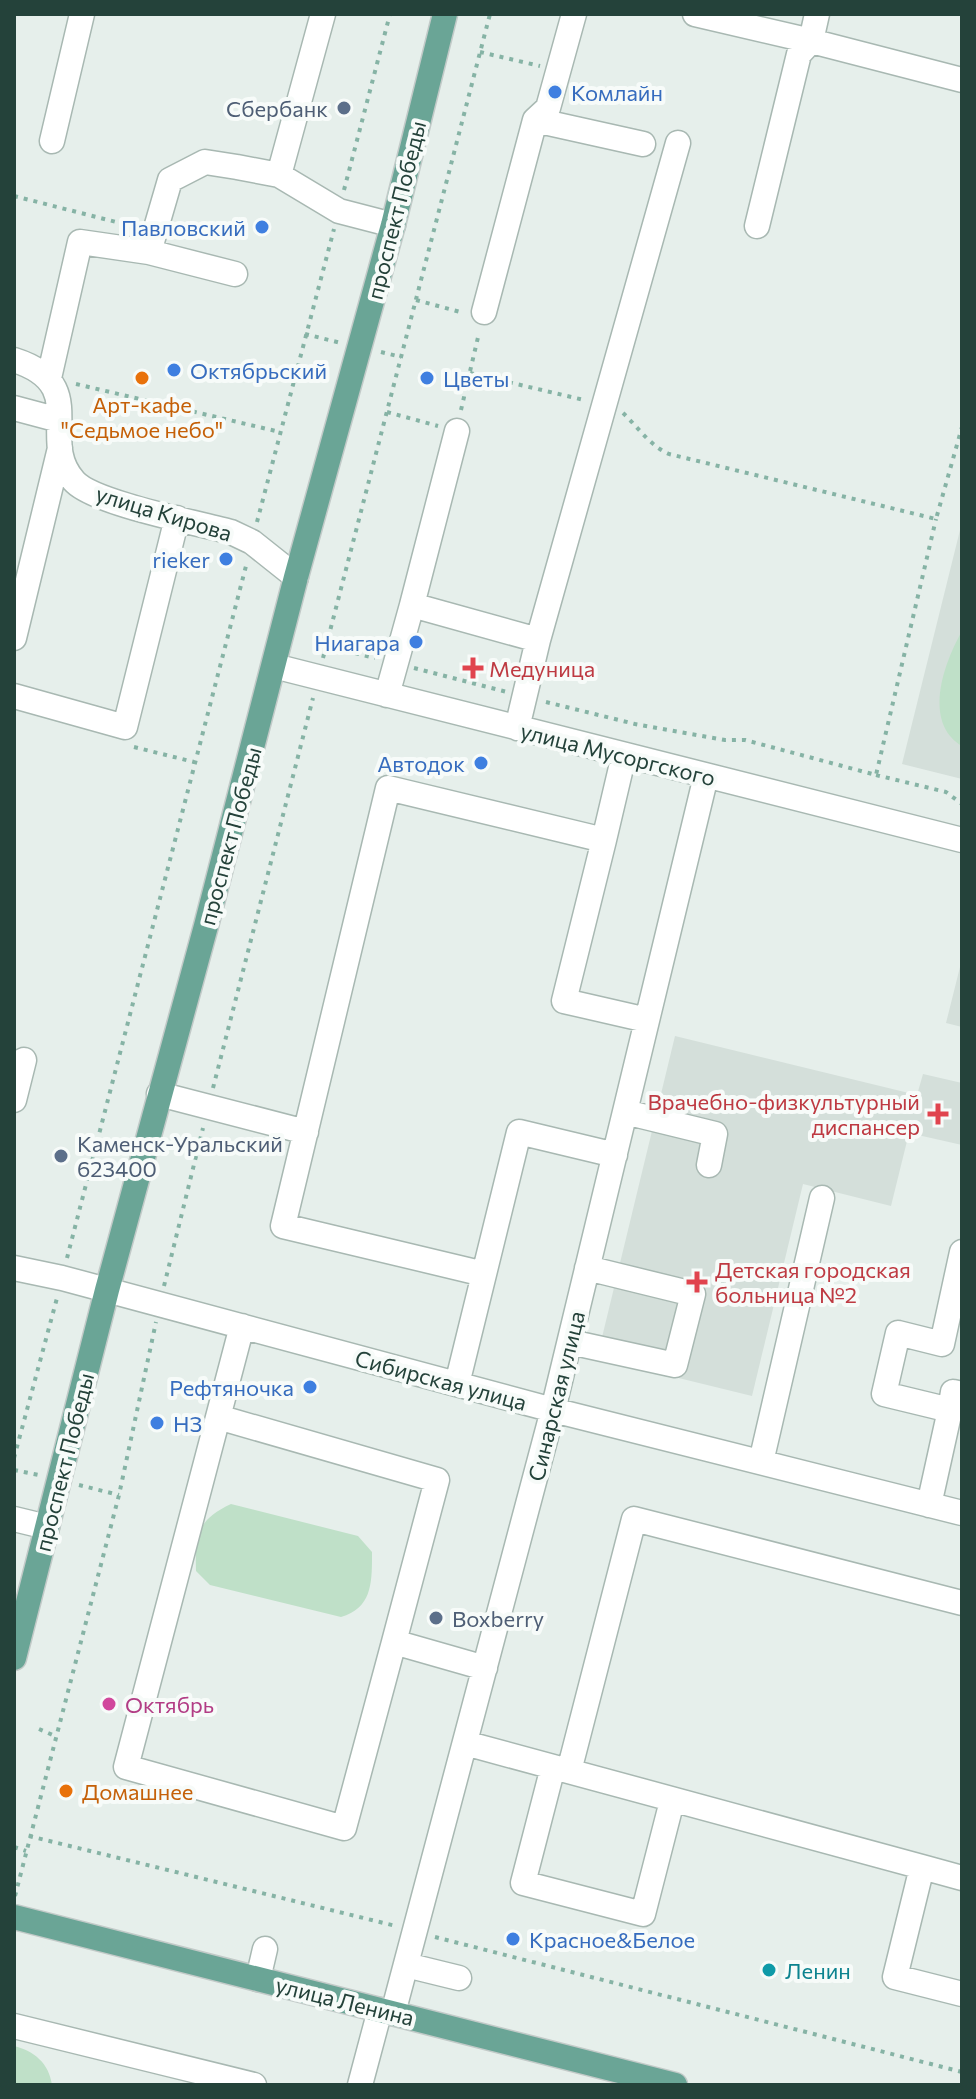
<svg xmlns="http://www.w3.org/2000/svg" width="976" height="2099" font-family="Commissioner,sans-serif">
  <rect width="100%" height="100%" fill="#e6efeb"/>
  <path fill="#d4dfda" d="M 962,522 L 962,779 L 902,764 Z
    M 962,959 L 962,1027 L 946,1023 Z
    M 675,1036 L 917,1095 L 923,1074 L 962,1083 L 962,1145 L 909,1133 L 891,1206 L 803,1184 L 752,1396 L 597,1358 Z"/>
  <path fill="#bfe0c8" d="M 962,631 L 962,746 C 922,722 944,663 962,631 Z
    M 231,1504 L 358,1536 L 372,1552 C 372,1581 373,1608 341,1617 L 210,1585 L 196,1571 C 195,1535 197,1520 231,1504 Z
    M 14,2046 C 34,2051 49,2063 52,2085 L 14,2085 Z"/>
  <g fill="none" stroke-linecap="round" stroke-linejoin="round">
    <g stroke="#a8b8b2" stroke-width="27">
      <path id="minor" d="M 695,14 L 811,41 L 817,14
        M 535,120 L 643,144
        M 52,141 L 82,14
        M 279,175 L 323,14
        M 757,226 L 799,54 L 811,41 L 962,80
        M 149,252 L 235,274
        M 484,312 L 535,120 L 548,108 L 574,14
        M 14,360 C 93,385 36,439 74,481 C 93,503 198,523 231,532 L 252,542 L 296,577
        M 49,378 L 80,242 L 149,252 L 170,180 L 205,162 L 237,167 L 279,175 L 339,211 L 393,225
        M 14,408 L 59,420
        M 412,605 L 457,431
        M 14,638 L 60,448
        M 274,666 L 962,840
        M 387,695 L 412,605 L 538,640
        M 14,696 L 125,727 L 177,518
        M 517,728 L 538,640 L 678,143
        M 604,840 L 624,755
        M 14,1065 L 24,1060 L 14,1100
        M 159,1094 L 306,1132
        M 625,1112 L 715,1134 L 709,1165
        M 14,1268 L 62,1278 L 553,1410 L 962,1513
        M 484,1274 L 283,1226 L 388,788 L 604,840 L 564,1001 L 647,1020
        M 242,1326 L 126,1767 L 344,1828 L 394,1642
        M 570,1342 L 675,1365 L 693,1294 L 587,1268
        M 457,1384 L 519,1132 L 615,1155
        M 950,1410 L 953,1392 L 962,1394
        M 218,1417 L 437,1480 L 394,1642 L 485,1668
        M 761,1462 L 822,1198
        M 929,1505 L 950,1410 L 884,1394 L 898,1333 L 942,1344 L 962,1252
        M 14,1519 L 47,1527
        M 465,1743 L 922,1867 L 895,1977 L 962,1994
        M 553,1767 L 523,1883 L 643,1914 L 672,1801
        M 569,1771 L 634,1519 L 962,1603
        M 922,1867 L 962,1878
        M 406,1965 L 459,1978
        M 258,1979 L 265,1949
        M 393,2013 L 553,1410 L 706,776
        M 14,2026 L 254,2085
        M 360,2085 L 380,2010"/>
    </g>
    <g stroke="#c2cac8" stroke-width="27">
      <path id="major" d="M 14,1658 L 107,1290 L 206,926 L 296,577 L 393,225 L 445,14
        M 14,1917 L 675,2085"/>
    </g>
    <path stroke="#86b3a5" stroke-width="4" stroke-dasharray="4 6" stroke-linecap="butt" d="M 480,52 L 540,66
      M 344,190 L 390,14
      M 14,196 L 124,224
      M 416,300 L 464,313
      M 305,334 L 341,343
      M 381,352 L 401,357
      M 470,373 L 584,400
      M 76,384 L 280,432
      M 461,410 L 479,333
      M 387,412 L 438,426
      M 623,413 C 638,427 650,446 669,454 L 936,519 L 962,427
      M 257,522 L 334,229
      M 326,646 L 375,658
      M 323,658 L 490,14
      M 414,668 L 507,692
      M 546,702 L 635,724 L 725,740 L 745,740 L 876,775 L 936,519
      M 134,747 L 194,762
      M 876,775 L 946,792 L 962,804
      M 213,1088 L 313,698
      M 67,1258 L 246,566
      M 164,1286 L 203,1128
      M 14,1458 L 57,1298
      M 14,1470 L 39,1475
      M 79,1485 L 119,1495
      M 39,1729 L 55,1736
      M 29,1836 L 396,1926
      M 14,1847 L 26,1851
      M 15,1896 L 119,1495 L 156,1322
      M 435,1937 L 962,2072"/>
    <use href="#minor" stroke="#fff" stroke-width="24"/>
    <use href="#major" stroke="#6aa596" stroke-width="24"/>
  </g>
  <g fill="#3f7fe0" stroke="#f7fbf9" stroke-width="3">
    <circle cx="555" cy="92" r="8"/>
    <circle cx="262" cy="227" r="8"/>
    <circle cx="174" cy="370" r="8"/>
    <circle cx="427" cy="378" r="8"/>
    <circle cx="226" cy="559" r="8"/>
    <circle cx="416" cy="642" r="8"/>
    <circle cx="481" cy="763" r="8"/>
    <circle cx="310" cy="1387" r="8"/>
    <circle cx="157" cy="1423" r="8"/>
    <circle cx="513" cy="1939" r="8"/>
  </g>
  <g fill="#5c6f8a" stroke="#f7fbf9" stroke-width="3">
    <circle cx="344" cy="108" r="8"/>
    <circle cx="61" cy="1156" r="8"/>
    <circle cx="436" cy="1618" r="8"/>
  </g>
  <g fill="#e8710a" stroke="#f7fbf9" stroke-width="3">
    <circle cx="142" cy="378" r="8"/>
    <circle cx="66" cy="1791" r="8"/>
  </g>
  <g fill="#e0444e" stroke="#f7fbf9" stroke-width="3">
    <path d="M469 656h8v8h8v8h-8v8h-8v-8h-8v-8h8z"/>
    <path d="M934 1102h8v8h8v8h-8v8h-8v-8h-8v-8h8z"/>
    <path d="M693 1270h8v8h8v8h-8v8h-8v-8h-8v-8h8z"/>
  </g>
  <circle fill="#d1479c" stroke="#f7fbf9" stroke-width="3" cx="109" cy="1704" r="8"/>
  <circle fill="#0f9aa8" stroke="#f7fbf9" stroke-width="3" cx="769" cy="1970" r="8"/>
  <g text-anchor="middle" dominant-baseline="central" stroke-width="8" stroke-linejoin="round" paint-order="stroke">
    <g font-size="22" fill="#366cbe" stroke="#f7fbf9" text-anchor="start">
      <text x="571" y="92">Комлайн</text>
      <text x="246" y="227" text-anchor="end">Павловский</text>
      <text x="190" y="370">Октябрьский</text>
      <text x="443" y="378">Цветы</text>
      <text x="210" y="559" text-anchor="end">rieker</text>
      <text x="400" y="642" text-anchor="end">Ниагара</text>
      <text x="465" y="763" text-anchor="end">Автодок</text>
      <text x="294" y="1387" text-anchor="end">Рефтяночка</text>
      <text x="173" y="1423">НЗ</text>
      <text x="529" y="1939">Красное&amp;Белое</text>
    </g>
    <g font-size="22" fill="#4e5e75" stroke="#f7fbf9" text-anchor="start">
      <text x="328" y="108" text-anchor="end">Сбербанк</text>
      <text x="77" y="1143">Каменск-Уральский<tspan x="77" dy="25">623400</tspan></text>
      <text x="452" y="1618">Boxberry</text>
    </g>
    <g font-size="22" fill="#24423a" stroke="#f7fbf9">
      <text transform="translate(396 210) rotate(-76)">проспект Победы</text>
      <text transform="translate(164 513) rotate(17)">улица Кирова</text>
      <text transform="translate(618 754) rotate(14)">улица Мусоргского</text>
      <text transform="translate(230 836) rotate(-75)">проспект Победы</text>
      <text transform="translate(441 1380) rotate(15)">Сибирская улица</text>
      <text transform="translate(556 1396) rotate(-76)">Синарская улица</text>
      <text transform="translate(64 1462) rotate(-76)">проспект Победы</text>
      <text transform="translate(345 2001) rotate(14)">улица Ленина</text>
    </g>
    <g font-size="22" fill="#c56008" stroke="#f7fbf9">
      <text x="142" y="404">Арт-кафе<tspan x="142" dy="25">"Седьмое небо"</tspan></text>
      <text x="82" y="1791" text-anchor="start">Домашнее</text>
    </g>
    <g font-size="22" fill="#be3a42" stroke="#f7fbf9" text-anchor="start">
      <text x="489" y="668">Медуница</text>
      <text x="920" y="1101" text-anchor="end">Врачебно-физкультурный<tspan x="920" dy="25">диспансер</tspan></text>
      <text x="715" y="1269">Детская городская<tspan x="715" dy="25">больница №2</tspan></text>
    </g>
    <g font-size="22" fill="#b23c85" stroke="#f7fbf9" text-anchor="start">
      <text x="125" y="1704">Октябрь</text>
    </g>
    <g font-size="22" fill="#0d838f" stroke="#f7fbf9" text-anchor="start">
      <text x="785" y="1970">Ленин</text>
    </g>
  </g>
  <rect width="976" height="2099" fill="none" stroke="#24423a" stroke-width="32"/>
</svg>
